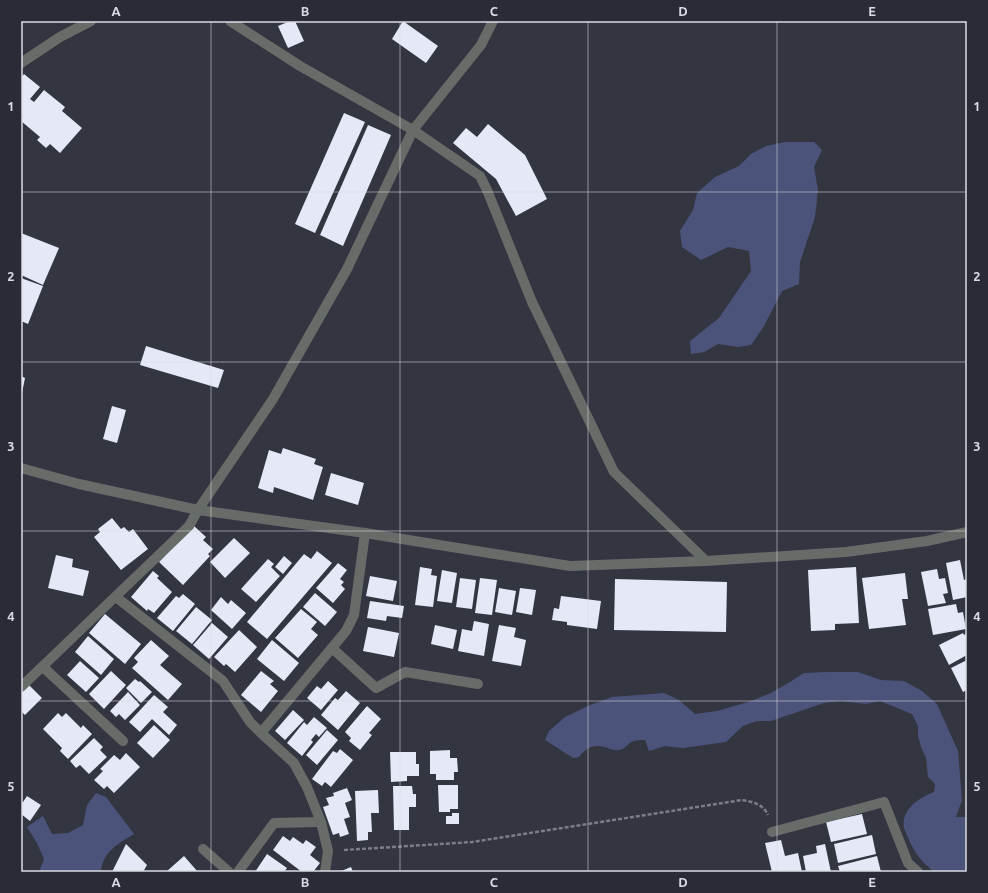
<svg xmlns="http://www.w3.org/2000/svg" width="988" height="893" font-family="Ubuntu,sans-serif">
  <rect width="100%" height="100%" fill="#333541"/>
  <path fill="#4c537a" d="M 785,142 L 814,142 L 822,150 L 814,167 L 818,190 L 815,217 L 800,262 L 799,284 L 782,291 L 764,326 L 751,345 L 738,347 L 718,344 L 704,352 L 691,354 L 690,341 L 719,318 L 751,271 L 749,251 L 728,247 L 701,260 L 682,247 L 680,231 L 693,210 L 697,193 L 715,177 L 739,166 L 751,154 L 766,146 Z
    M 827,672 L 858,672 L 881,680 L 904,681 L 922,691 L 937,704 L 958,751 L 962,800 L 956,817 L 967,817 L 967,872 L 934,872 C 921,861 916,855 909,840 C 908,836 905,832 904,828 C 901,809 919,798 934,792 L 935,784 L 928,777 L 926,758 L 921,747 L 918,736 L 918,726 L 912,714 L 880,701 L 866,704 L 840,701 L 824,703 L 771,721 L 757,721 L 743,726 L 726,742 L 683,748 L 665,746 L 649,751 L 645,740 C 639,740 635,740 630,743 C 626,746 623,750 619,750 C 613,751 609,748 604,747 C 593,744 585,749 579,757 L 573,758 L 545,740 L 549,731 L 565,717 L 590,705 L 612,697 L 664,693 L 679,700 L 695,714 L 717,711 L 748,702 L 771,693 L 790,682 L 804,673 Z
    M 96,793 L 106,797 L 134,834 C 118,844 103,851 101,872 L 39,872 L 44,859 L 37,843 L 27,827 L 43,816 L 52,834 L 68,833 L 83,825 L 87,805 Z"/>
  <path fill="#e4e8f7" d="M 290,21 L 295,21 L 304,41 L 288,48 L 278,26 Z
    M 403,21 L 438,46 L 426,63 L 392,39 Z
    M 24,74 L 40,87 L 30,99 L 34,102 L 44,90 L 65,107 L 62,111 L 82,128 L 60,153 L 50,144 L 46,148 L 37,140 L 40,137 L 21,121 L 21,117 L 23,115 L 21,114 L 21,78 Z
    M 344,113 L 365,122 L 315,233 L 295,224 Z
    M 488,124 L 525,155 L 547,199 L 516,216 L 496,179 L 453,143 L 466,128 L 477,137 Z
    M 368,125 L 391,135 L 343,246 L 320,235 Z
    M 21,233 L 59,248 L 43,285 L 21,275 Z
    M 21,278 L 43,286 L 28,324 L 21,321 Z
    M 146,346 L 224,370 L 218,388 L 140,365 Z
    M 21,376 L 25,378 L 22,393 L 21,393 Z
    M 112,406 L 126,410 L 117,443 L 103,439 Z
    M 283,448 L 316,459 L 314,464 L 323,467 L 313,500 L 274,487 L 273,493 L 258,488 L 269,450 L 281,454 Z
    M 331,473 L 364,483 L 358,505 L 325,495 Z
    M 112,518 L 121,529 L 124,527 L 129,532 L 133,529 L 148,549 L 121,570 L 94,537 L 100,532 L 98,529 Z
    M 194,526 L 206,537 L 203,540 L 213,549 L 208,554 L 210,556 L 183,585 L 159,562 Z
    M 234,538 L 250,553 L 225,578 L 210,562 Z
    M 317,551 L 332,563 L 267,639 L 247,622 L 304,554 L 311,559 Z
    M 56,555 L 73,559 L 72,567 L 89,571 L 83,596 L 48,588 Z
    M 284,556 L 292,563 L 283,574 L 275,567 Z
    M 268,559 L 274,564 L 271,567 L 280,576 L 256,602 L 241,589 Z
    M 960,560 L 964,580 L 967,579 L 967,597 L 953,600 L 946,563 Z
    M 338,563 L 347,570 L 340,579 L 344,582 L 341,585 L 345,589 L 333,603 L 316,588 Z
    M 420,567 L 432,569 L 431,575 L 437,576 L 433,607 L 415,605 Z
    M 856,567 L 859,623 L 835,624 L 835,630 L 811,631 L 808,570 Z
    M 937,569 L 939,579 L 945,578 L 948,593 L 943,594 L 946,603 L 928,606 L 921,572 Z
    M 442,570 L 457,573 L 452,603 L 437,601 Z
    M 153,571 L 159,576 L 157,578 L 172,592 L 154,613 L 148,609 L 147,611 L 131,597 Z
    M 905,573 L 908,599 L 902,599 L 906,625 L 869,629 L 862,578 Z
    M 370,576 L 397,581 L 393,601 L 366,596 Z
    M 460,578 L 476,580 L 472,609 L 456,607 Z
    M 480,578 L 497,580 L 492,615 L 475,613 Z
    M 615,579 L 727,582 L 726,632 L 614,630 Z
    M 499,588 L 516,591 L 512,615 L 495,612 Z
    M 520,588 L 536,590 L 532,615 L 516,612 Z
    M 315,593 L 337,612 L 325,626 L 303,607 Z
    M 183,594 L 195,604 L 173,631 L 157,618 L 176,596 L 179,598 Z
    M 561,596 L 601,601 L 597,629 L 567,625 L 567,622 L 552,620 L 554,608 L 559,609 Z
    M 221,597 L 228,604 L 231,600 L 246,613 L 232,629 L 211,610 Z
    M 370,601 L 404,606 L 402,618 L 387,616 L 386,621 L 367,618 Z
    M 956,604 L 958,613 L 963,612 L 966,629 L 933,635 L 928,609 Z
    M 196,607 L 212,620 L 192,644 L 176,631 Z
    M 301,609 L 317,622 L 311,629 L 318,635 L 298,658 L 275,638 Z
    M 105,614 L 141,644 L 125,664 L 89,633 Z
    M 474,621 L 489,624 L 484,656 L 458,651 L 462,629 L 472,631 Z
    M 212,623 L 228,637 L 209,659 L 193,645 Z
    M 435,625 L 457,630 L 453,649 L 431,644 Z
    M 499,625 L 516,628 L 514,637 L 526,640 L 521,666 L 492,661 Z
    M 368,627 L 399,633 L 394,657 L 363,651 Z
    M 239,630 L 257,647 L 235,672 L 226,664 L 224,666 L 214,657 Z
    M 963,633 L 964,635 L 967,633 L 967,655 L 949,665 L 939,645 Z
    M 88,636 L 114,659 L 101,675 L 75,652 Z
    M 151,640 L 169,656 L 160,665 L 182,684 L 168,700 L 132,668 L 138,662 L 134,658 Z
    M 272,640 L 299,663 L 284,681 L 257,659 Z
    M 967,660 L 967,690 L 963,692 L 951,668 Z
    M 80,661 L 99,678 L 86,692 L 67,675 Z
    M 111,671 L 126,685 L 104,709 L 89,694 Z
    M 261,671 L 274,681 L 270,684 L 278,691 L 261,712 L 241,695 Z
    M 135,679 L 139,682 L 140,681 L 152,692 L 141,703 L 126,688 Z
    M 328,681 L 338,690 L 321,710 L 307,698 L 317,686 L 321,689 Z
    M 29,685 L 42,698 L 25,715 L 21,711 L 21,693 Z
    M 346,691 L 360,703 L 338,730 L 321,715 L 335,698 L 338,700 Z
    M 128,692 L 140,705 L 125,720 L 119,714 L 116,717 L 110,711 Z
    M 154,695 L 168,707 L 163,712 L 177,725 L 169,735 L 152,719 L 140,732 L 129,722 Z
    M 367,706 L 381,719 L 369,733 L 372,735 L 360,750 L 349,741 L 351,738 L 345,732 Z
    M 293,710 L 304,720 L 285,740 L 275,731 Z
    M 58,713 L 62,717 L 66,713 L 81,728 L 83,725 L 92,734 L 68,759 L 60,751 L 62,748 L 43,729 Z
    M 314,717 L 327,728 L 319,737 L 316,734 L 311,740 L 313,742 L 302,756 L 287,743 L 304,722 L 307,725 Z
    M 154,725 L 170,740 L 153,758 L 137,743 Z
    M 327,730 L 338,740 L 317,765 L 306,755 Z
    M 94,738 L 103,747 L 100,750 L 107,757 L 89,774 L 80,765 L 76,768 L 70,761 Z
    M 340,749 L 353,760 L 331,787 L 325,782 L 322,786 L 312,779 L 333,751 L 337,753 Z
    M 450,750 L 450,758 L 457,758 L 458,772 L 454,772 L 454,780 L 436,780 L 436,774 L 430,774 L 430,751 Z
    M 390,752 L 416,752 L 416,764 L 419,764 L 419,776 L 407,776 L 407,781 L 391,782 Z
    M 126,753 L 140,767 L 114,793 L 107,786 L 104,789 L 94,780 L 103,771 L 100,769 L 114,755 L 120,760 Z
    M 438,785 L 458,785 L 458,809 L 450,809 L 450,812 L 439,812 Z
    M 393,786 L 412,786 L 413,794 L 416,794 L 416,807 L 409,807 L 409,830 L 394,830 Z
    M 347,788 L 352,800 L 345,803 L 350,817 L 344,819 L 349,834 L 340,837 L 339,833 L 333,835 L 323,807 L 329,805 L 326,798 L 334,796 L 333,793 Z
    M 378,790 L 379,813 L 371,813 L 372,832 L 368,832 L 368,840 L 357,841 L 355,791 Z
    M 27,796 L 41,805 L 30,821 L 21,814 L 21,805 Z
    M 452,813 L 459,813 L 459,824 L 446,824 L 446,816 L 452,816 Z
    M 862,814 L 867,834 L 831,842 L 826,822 Z
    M 872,835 L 876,854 L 838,863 L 834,844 Z
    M 283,836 L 290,841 L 293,837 L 303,844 L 306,840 L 316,847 L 310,855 L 320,863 L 313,872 L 302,872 L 273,850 Z
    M 781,840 L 785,856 L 798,853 L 802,872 L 772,872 L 765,843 Z
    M 126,844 L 147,865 L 143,872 L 112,872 Z
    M 825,844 L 831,872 L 806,872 L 803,856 L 817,853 L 816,846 Z
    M 267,854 L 287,868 L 284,872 L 255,872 Z
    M 184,856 L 198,872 L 166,872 Z
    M 877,856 L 881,872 L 840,872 L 838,866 Z
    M 351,867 L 353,872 L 339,872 Z"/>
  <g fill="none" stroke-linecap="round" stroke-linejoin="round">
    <path stroke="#7b7d87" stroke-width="2.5" stroke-dasharray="4 2" stroke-linecap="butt" d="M 344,850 L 472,842 L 742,800 C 753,802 763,804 768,815"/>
    <path stroke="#676c68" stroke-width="10" d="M 332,648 L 376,688 L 405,672 L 478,684
      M 43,667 L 123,741
      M 203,849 L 229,872
      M 238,872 L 274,823 L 321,822"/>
    <path stroke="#676c68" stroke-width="10" d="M 230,21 L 300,66 L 413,130 L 480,176 L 487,190 L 532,302 L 614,472 L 706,561
      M 116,597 L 223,681 L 250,722 L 261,733
      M 21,687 L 189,526 L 198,510 L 273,399 L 347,269 L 413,130 L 481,45 L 493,21
      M 772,832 L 884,802 L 908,863 L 918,872
      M 325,872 L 328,851 L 321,822 L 307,787 L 294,763 L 261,733 L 346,631 L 354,615 L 365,533"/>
    <path stroke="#676c68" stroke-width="10" d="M 21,63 L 60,37 L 91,21
      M 21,468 L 79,484 L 198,510 L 365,533 L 570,566 L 706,561 L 846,552 L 927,541 L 967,532"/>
  </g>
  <path fill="none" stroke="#dadce3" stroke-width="1" stroke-opacity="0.55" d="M 211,21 L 211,872M 400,21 L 400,872M 588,21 L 588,872M 777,21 L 777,872M 21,192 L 967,192M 21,362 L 967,362M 21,531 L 967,531M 21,701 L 967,701"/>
  <rect width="988" height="893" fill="none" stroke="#292b37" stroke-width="44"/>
  <rect x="22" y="22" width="944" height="849" fill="none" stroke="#dadce3" stroke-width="1.5"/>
  <g font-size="13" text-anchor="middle" font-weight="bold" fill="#dadce3">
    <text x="116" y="16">A</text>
    <text x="305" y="16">B</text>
    <text x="494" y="16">C</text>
    <text x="683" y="16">D</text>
    <text x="872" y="16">E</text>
    <text x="11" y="111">1</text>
    <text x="977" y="111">1</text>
    <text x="11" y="281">2</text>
    <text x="977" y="281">2</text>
    <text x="11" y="451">3</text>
    <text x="977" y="451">3</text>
    <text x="11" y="621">4</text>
    <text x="977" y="621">4</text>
    <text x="11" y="791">5</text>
    <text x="977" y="791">5</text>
    <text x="116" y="887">A</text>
    <text x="305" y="887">B</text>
    <text x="494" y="887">C</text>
    <text x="683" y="887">D</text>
    <text x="872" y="887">E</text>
  </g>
</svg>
